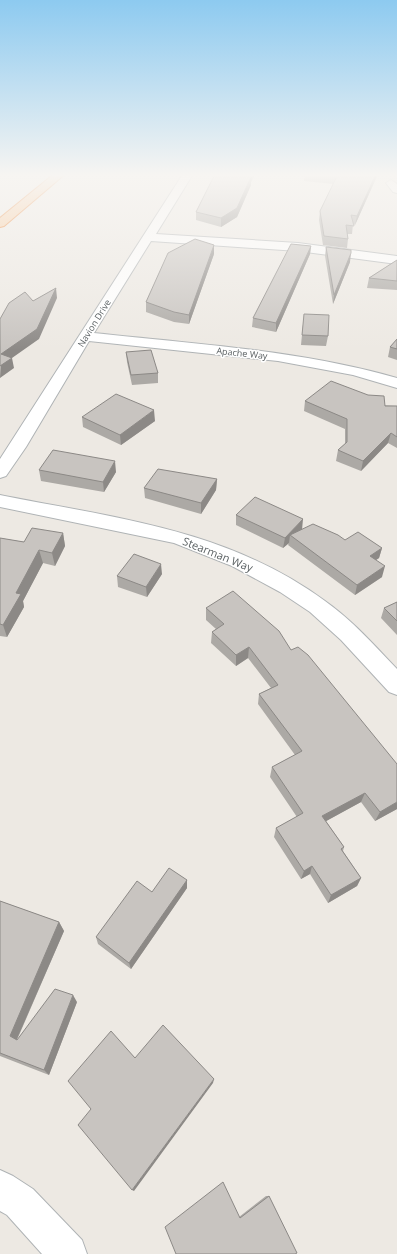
<svg xmlns="http://www.w3.org/2000/svg" width="397" height="1254" font-family="'Open Sans',sans-serif">
  <rect width="100%" height="100%" fill="#ede9e3"/>
  <g fill="none" stroke-linecap="round" stroke-linejoin="round">
    <g stroke="#afb3b5" stroke-width="2">
      <path id="minor" d="M 183,174 L 193,174 L 156,234 L 298,243 L 397,256 L 397,264 L 298,251 L 151,241 L 94,333 C 196,344 298,350 397,378 L 397,388 L 353,375 L 278,361 L 89,341 L 26,447 L 6,476 L 0,478 L 0,459 Z
        M 391,180 L 397,184 L 397,193 L 393,192 L 386,183 Z
        M 0,495 C 115,518 227,529 325,601 C 352,620 374,645 397,669 L 397,695 L 389,692 L 341,640 L 310,612 L 280,592 L 232,566 L 174,543 L 0,507 Z
        M 0,1170 L 13,1176 L 33,1189 L 82,1240 L 87,1254 L 42,1254 L 7,1215 L 0,1211 Z"/>
    </g>
    <g stroke="#e96a07" stroke-width="2">
      <path id="motorway" d="M 54,174 L 65,174 L 4,226 L 0,227 L 0,218 Z"/>
    </g>
    <use href="#minor" fill="#fff" fill-rule="evenodd"/>
    <use href="#motorway" fill="#f9c38e" fill-rule="evenodd"/>
  </g>
  <path fill="#aca9a5" d="M 215,174 L 255,174 L 251,182 L 251,185 L 237,217 L 221,227 L 196,220 L 196,212 Z
    M 305,174 L 378,174 L 355,225 L 353,224 L 352,234 L 347,234 L 348,239 L 347,248 L 323,245 L 319,220 L 320,211 L 333,184 L 304,181 Z
    M 311,246 L 310,254 L 276,332 L 252,327 L 253,318 Z
    M 326,247 L 350,262 L 333,304 L 325,256 Z
    M 214,254 L 189,324 L 174,322 L 146,312 L 146,302 Z
    M 397,260 L 397,290 L 367,288 L 369,278 Z
    M 304,314 L 328,336 L 326,346 L 301,345 Z
    M 397,339 L 397,360 L 388,357 L 390,347 Z
    M 126,352 L 158,373 L 158,383 L 132,385 L 127,362 Z
    M 305,401 L 397,406 L 397,448 L 388,443 L 361,471 L 336,461 L 338,450 L 345,444 L 345,429 L 304,411 Z
    M 82,417 L 155,421 L 121,445 L 83,427 Z
    M 39,470 L 116,472 L 104,492 L 41,481 Z
    M 217,479 L 216,490 L 201,514 L 145,498 L 144,488 Z
    M 236,515 L 302,529 L 345,540 L 382,548 L 379,558 L 376,560 L 382,577 L 355,595 L 288,545 L 289,543 L 283,548 L 236,525 Z
    M 63,533 L 65,546 L 55,566 L 43,563 L 23,601 L 24,607 L 7,637 L 0,636 L 0,538 L 24,542 Z
    M 162,574 L 147,597 L 118,587 L 117,576 Z
    M 397,602 L 397,635 L 381,618 L 384,608 Z
    M 206,608 L 291,650 L 397,809 L 375,821 L 361,802 L 326,821 L 344,847 L 343,851 L 361,878 L 357,886 L 328,903 L 310,874 L 301,879 L 274,837 L 276,828 L 297,817 L 270,777 L 272,767 L 295,755 L 258,704 L 259,694 L 271,688 L 248,658 L 236,666 L 211,643 L 212,632 L 216,629 L 206,620 Z
    M 187,880 L 187,888 L 131,969 L 98,944 L 96,937 L 152,892 Z
    M 0,901 L 59,922 L 64,931 L 17,1040 L 77,1002 L 49,1075 L 0,1056 Z
    M 266,1196 L 269,1196 L 295,1254 L 176,1254 L 239,1217 Z"/>
  <path fill="#8c8986" d="M 251,174 L 255,174 L 251,182 L 251,185 L 237,217 L 221,227 L 221,218 Z
    M 376,174 L 378,174 L 355,225 L 357,216 Z
    M 214,245 L 214,254 L 189,324 L 189,315 Z
    M 311,246 L 310,254 L 276,332 L 276,323 Z
    M 351,253 L 350,262 L 333,304 L 334,295 Z
    M 56,288 L 57,298 L 39,339 L 12,358 L 14,368 L 0,378 L 1,354 Z
    M 154,410 L 155,421 L 121,445 L 120,435 Z
    M 391,433 L 388,443 L 361,471 L 363,461 Z
    M 115,461 L 116,472 L 104,492 L 103,482 Z
    M 217,479 L 216,490 L 201,514 L 201,503 Z
    M 303,519 L 302,530 L 290,535 L 289,543 L 283,548 L 285,538 Z
    M 63,533 L 65,546 L 55,566 L 52,553 Z
    M 382,548 L 379,558 L 367,566 L 370,556 Z
    M 39,550 L 43,563 L 23,601 L 24,607 L 7,637 L 3,625 L 16,593 Z
    M 161,564 L 162,574 L 147,597 L 146,587 Z
    M 385,566 L 382,577 L 355,595 L 357,585 Z
    M 249,647 L 248,658 L 236,666 L 236,655 Z
    M 365,793 L 361,802 L 319,825 L 322,816 Z
    M 397,802 L 397,809 L 375,821 L 380,812 Z
    M 312,866 L 310,874 L 301,879 L 304,871 Z
    M 361,878 L 357,886 L 328,903 L 331,895 Z
    M 187,880 L 187,888 L 131,969 L 129,963 Z
    M 59,922 L 64,931 L 16,1041 L 10,1036 Z
    M 73,995 L 77,1002 L 49,1075 L 44,1070 Z
    M 214,1079 L 213,1083 L 134,1191 L 132,1190 Z"/>
  <path fill="#c8c4c0" stroke="#8c8986" d="M 215,174 L 251,174 L 250,177 L 251,177 L 237,208 L 221,218 L 196,212 Z
    M 319,174 L 376,174 L 357,216 L 351,215 L 354,226 L 346,225 L 348,239 L 324,236 L 320,211 L 337,176 Z
    M 195,239 L 214,245 L 189,315 L 174,312 L 146,302 L 168,253 Z
    M 291,244 L 311,246 L 276,323 L 253,318 Z
    M 326,247 L 351,250 L 351,253 L 334,295 Z
    M 397,260 L 397,281 L 369,278 Z
    M 56,288 L 37,329 L 1,354 L 12,358 L 0,366 L 0,319 L 9,303 L 25,292 L 33,301 Z
    M 304,314 L 329,315 L 328,336 L 302,335 Z
    M 397,339 L 397,349 L 390,347 Z
    M 151,350 L 158,373 L 131,375 L 126,352 Z
    M 331,381 L 368,395 L 384,396 L 385,406 L 397,406 L 397,437 L 391,433 L 363,461 L 338,450 L 347,442 L 347,419 L 305,401 Z
    M 116,394 L 154,410 L 120,435 L 82,417 Z
    M 53,450 L 115,461 L 103,482 L 39,470 Z
    M 158,469 L 217,479 L 201,503 L 144,488 Z
    M 255,497 L 303,519 L 285,538 L 236,515 Z
    M 313,524 L 338,535 L 345,540 L 358,532 L 382,548 L 370,556 L 385,566 L 357,585 L 290,535 Z
    M 32,528 L 63,533 L 52,553 L 39,550 L 16,593 L 21,594 L 3,625 L 0,624 L 0,538 L 24,542 Z
    M 134,554 L 161,564 L 146,587 L 117,576 Z
    M 233,591 L 279,631 L 291,650 L 298,647 L 308,655 L 397,764 L 397,802 L 380,812 L 365,793 L 322,816 L 344,847 L 341,849 L 361,878 L 331,895 L 312,866 L 304,871 L 276,828 L 303,813 L 272,767 L 302,751 L 259,694 L 278,685 L 249,647 L 236,655 L 212,632 L 224,624 L 206,608 Z
    M 397,602 L 397,621 L 384,608 Z
    M 169,868 L 187,880 L 129,963 L 96,937 L 137,881 L 152,892 Z
    M 0,901 L 59,922 L 10,1036 L 17,1040 L 55,989 L 73,995 L 44,1070 L 0,1053 Z
    M 163,1025 L 214,1079 L 132,1190 L 78,1125 L 91,1109 L 68,1081 L 111,1031 L 135,1058 Z
    M 223,1182 L 240,1218 L 269,1196 L 297,1253 L 295,1254 L 176,1254 L 165,1227 Z"/>
  <linearGradient id="sky" x2="0" y2="1"><stop stop-color="#8dcaf0"/><stop offset="0.5" stop-color="#f7f5f2"/><stop offset="1" stop-color="#f7f5f2" stop-opacity="0"/></linearGradient>
  <rect width="397" height="350" fill="url(#sky)"/>
  <g text-anchor="middle" dominant-baseline="central" stroke-width="3" stroke-linejoin="round" paint-order="stroke">
    <g font-size="9" fill="#5b6163" stroke="#fff">
      <text transform="translate(94 323) rotate(-58)">Navion Drive</text>
      <text transform="translate(242 353) rotate(6)">Apache Way</text>
    </g>
    <g font-size="11" fill="#5b6163" stroke="#fff">
      <text transform="translate(218 554) rotate(22)">Stearman Way</text>
    </g>
  </g>
</svg>
